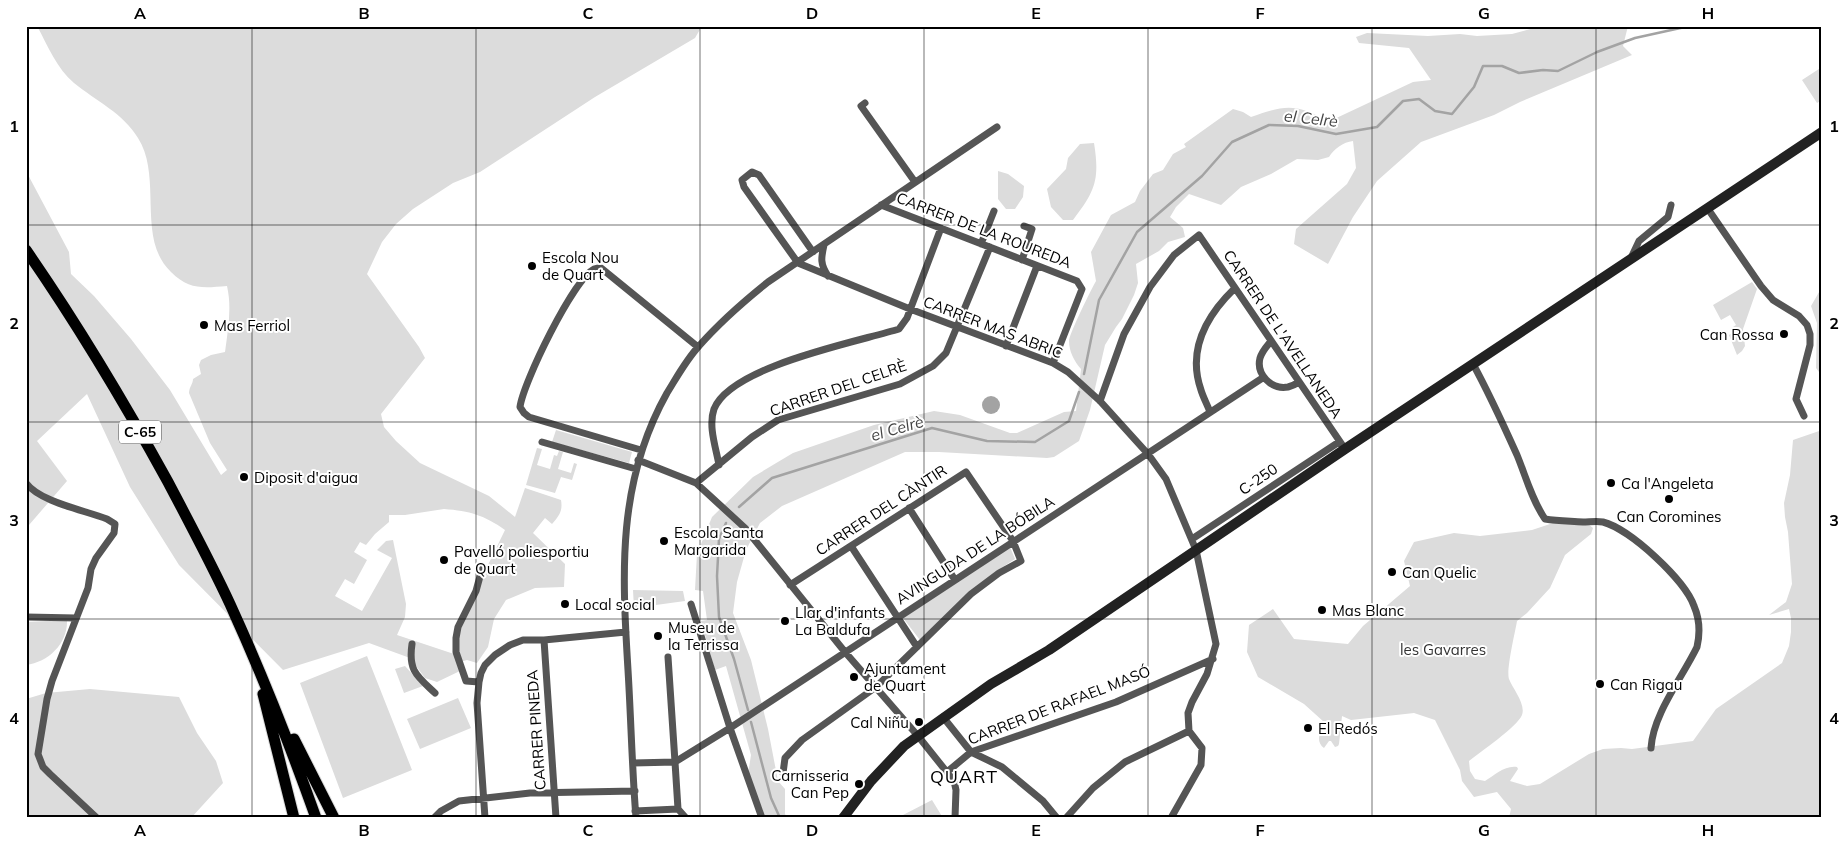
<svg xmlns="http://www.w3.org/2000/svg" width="1848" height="844" font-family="Mulish,sans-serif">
  <rect width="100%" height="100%" fill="#fff"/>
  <path fill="#dcdcdc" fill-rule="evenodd" d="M 37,26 L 702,26 L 695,38 L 595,97 L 480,172 L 453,183 L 413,209 L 396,224 L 382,242 L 367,274 L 419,347 L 425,358 L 381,414 L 384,427 L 396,441 L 420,463 L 489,496 L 515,517 L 525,488 L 561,500 C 563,511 559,516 552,524 L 545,518 L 533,533 L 565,564 L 564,587 L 535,588 L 506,600 L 494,619 L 488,647 L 477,663 L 467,660 L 460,662 L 462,670 L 437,682 L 425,678 L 410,658 L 369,643 L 283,670 L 179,565 L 130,487 L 87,394 L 37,441 L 67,481 L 29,525 L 26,523 L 26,171 L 69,252 L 71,274 L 94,296 L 131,339 L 170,390 L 221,475 L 227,470 L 210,443 L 189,393 C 189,387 193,384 193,379 L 201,374 L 199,365 L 201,360 L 211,355 L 225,352 C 228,329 232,308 227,286 C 203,288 189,290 171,272 C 136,239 163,177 138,138 C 123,113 96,101 74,83 C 57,69 48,46 37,26 ZM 444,509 C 470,511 484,515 505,530 L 487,567 L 482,569 L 456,638 L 457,655 L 397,635 L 405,617 L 406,604 L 393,540 L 386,541 L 377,550 L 392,558 L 362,611 L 335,596 L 345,579 L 354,584 L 367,560 L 354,552 L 360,542 L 366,545 L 375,534 L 389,522 L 389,515 L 405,515 Z
    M 1542,26 L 1628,26 L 1623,46 L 1632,55 L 1520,102 L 1494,115 L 1421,142 L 1377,181 L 1353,217 L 1328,264 L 1294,244 L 1296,229 L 1347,184 L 1356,168 L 1353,141 C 1343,142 1334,149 1329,157 L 1318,160 L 1297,159 L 1271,174 L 1241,187 L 1221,205 L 1189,194 L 1176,207 L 1170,217 L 1183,228 L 1185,237 L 1168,242 L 1159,251 L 1136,264 L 1138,283 L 1134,295 L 1122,319 L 1116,327 L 1105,345 L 1090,410 L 1079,441 L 1054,457 L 1047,458 L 939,452 L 905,452 L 782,506 L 760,523 L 746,550 L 737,582 L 733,613 L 751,660 L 768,729 L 778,781 L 785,789 L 785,814 L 787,818 L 766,818 L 748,774 L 751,755 L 726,666 L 715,670 L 701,621 L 707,620 L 703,591 L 695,590 L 697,554 L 712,517 L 753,477 L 793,453 L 874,425 L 934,411 L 960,415 L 1010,433 L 1017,433 L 1064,412 L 1076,411 L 1081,369 C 1074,361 1069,351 1069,341 C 1069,334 1092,288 1096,281 L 1091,252 L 1111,215 L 1135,202 L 1140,191 L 1153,174 L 1163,170 L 1173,154 L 1186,147 L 1184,144 L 1233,109 L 1243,112 L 1251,117 C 1288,104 1294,104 1330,121 L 1413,82 L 1431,80 L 1409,48 L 1359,43 L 1356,37 L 1367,33 L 1428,36 L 1460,34 L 1477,36 L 1512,34 Z
    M 1822,67 L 1822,100 L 1817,103 L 1802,80 Z
    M 1094,143 C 1100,180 1095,191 1073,220 L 1063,220 L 1051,207 L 1047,189 L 1066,169 L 1068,158 L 1080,144 Z
    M 998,171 L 1008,174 L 1024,186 L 1023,197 L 1015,209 L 1006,209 L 998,199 Z
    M 1752,282 L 1757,289 L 1743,329 L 1745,346 L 1742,351 L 1737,355 L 1729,335 L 1735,331 L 1733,327 L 1736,325 L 1730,315 L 1721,320 L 1713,305 Z
    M 1822,287 L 1822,376 L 1816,368 L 1817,323 L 1811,306 Z
    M 556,430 L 632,452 L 629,463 L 552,442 Z
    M 1822,430 L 1822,818 L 1509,818 L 1511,809 L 1497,792 L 1474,797 L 1462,781 L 1460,770 L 1435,720 L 1414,713 L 1351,720 L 1342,716 L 1339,744 L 1338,746 L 1335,747 L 1331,741 L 1329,741 L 1324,748 C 1315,741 1320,732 1324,722 L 1304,704 L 1258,677 L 1247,652 L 1249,625 L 1273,609 L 1294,639 L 1348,644 L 1363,626 L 1410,586 L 1404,561 L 1414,542 L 1454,533 L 1480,536 L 1532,530 L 1553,523 L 1588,524 L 1593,528 L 1591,534 L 1565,555 L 1550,588 L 1527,613 L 1517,621 C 1515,633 1506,670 1509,679 C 1513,689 1526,704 1522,715 C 1517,727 1480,752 1469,761 L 1470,771 L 1475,779 L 1485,781 C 1495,775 1505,765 1517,767 L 1518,769 L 1510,781 L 1527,786 L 1540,784 L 1589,754 L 1603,749 L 1621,748 L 1632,749 L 1693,741 L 1716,709 L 1782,663 L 1789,646 L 1791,632 L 1791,618 L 1789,609 L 1769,615 L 1786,602 L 1792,584 L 1788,532 L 1785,517 L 1784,503 L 1790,475 L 1793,440 Z
    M 537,448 L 542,449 L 537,465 L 550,469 L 554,455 L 557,456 L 559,451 L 563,452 L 558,469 L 571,473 L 574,463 L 577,464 L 572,480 L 561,477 L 555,493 L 526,485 Z
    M 1010,547 L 1015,559 C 978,582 950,610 920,640 L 903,618 Z
    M 633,590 L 683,591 L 685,601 L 634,608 Z
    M 67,620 C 68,643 49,662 26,665 L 26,622 Z
    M 367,656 L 412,770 L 343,798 L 300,683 Z
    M 405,666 L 423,686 L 404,693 L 395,669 Z
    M 90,689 L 179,697 L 197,733 L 216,761 L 223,783 L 191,818 L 26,818 L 26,699 L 46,693 Z
    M 458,698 L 471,728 L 420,749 L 407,719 Z
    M 932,800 L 943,818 L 900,818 L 903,815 Z"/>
  <path fill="#a3a3a3" d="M982 405a9 9 0 1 1 18 0a9 9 0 1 1-18 0Z"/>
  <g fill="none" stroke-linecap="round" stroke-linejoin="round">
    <path stroke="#a3a3a3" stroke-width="2.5" d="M 1084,374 L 1099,300 L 1137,232 L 1202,176 L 1232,142 L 1269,125 L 1298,126 L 1336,134 L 1377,127 L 1403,101 L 1419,99 L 1435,111 L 1452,114 L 1474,87 L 1483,66 L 1502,66 L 1519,73 L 1543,70 L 1558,71 L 1597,52 L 1635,38 L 1685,27
      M 739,507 L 772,478 L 932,428 L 987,441 L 1035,442 L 1069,421 L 1079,392
      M 726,523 L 719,539 L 717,576 L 719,617 L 734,659 L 748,710
      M 751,722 L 771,798 L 780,818"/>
    <g stroke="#dbdbdb" stroke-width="13">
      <path id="primary" d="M 26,250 C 78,325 124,402 168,482 C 189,522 211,563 230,604 C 262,674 290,745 316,818
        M 263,694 L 294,818
        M 294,739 L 334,818"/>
    </g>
    <path stroke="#555" stroke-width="7" d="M 865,103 L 861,106 L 915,182
      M 881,205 L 1077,281 L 1082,289 L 1053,363
      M 1708,209 L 1761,286 L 1773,300 L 1799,316 L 1807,325 L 1810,334 L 1810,345 L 1796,399 L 1804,416
      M 981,244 L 994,211
      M 824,245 C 821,258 820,264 828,276
      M 813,252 L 759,175 L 752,172 L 742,180 L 744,187 L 798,263 L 910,309 L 1053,363 L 1068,372 L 1100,401 L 1148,454 L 1166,479 L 1196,550 L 1216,644 L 1207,674 L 1192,702 L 1188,713 L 1189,731 L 1202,748 L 1201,765 L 1171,818
      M 1631,258 L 1639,241 L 1668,217 L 1671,205
      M 1022,260 L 1032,229 L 1024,226
      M 1271,341 C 1267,346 1262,351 1260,358 C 1256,374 1271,390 1288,387 C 1292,386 1296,384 1299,382
      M 1006,346 L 1037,266
      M 1473,364 C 1489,393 1503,424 1517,455 C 1526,477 1532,500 1545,519 C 1558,521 1570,521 1583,522 C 1589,522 1597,521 1603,522 C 1630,529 1685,580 1694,606 C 1700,620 1700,634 1697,647 C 1682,678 1653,714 1651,748
      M 1100,401 L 1124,334 L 1150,287 L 1174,255 L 1199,235 L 1345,449
      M 1210,412 C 1207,404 1203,397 1201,390 C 1187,350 1207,315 1235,288
      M 542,442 L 636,469
      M 641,450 L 529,417 L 524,413 L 520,407 C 523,383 573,280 594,269 C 597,268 598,268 601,268 L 698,347
      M 638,460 L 696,483 L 745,528 L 845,652 L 918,736 L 954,781 L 956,790 L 955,818
      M 719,465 C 716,448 708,426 714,409 C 731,366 857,342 899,329 L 907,318 L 941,228
      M 26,483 C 40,502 84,510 107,519 L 115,524 L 114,533 L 96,558 L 91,569 L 88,588 L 52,681 L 47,699 L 38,754 L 43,767 L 50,774 L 97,818
      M 696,483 L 752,437 L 778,420 L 900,384 L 933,366 L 946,353 L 990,247
      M 909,508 L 955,580
      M 1192,539 L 1339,442
      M 851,546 L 917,647
      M 691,604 L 730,728 L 762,818
      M 26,617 L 76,618
      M 544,640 L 556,818
      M 412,644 C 408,671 417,676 435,693
      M 668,657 L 675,762 L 730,728 L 1264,377
      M 479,682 L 466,681 L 456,652 L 456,638 L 458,627 L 476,591 L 482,569
      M 943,717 L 971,752 L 1002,767 L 1043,801 L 1057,818
      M 633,763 L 675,762 L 678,809
      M 947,772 L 971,752 L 1116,702 L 1213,659
      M 783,773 L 785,758 L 802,740 L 876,687 L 971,594 L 999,573 L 1021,561 L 1013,541 L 966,472 L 790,585
      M 678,809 L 686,818
      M 635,811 L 678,809
      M 434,818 L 441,811 L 459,801 L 530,793 L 635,791
      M 485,818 L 477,703 L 479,682 L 481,673 L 485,665 L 495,655 L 510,645 L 523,640 L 544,640 L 626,632
      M 636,818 C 632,769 631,719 628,670 C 622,572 617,482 667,393 C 677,377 686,360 699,346 C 720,322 743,302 768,282 L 997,127
      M 1066,818 L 1093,788 L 1125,762 L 1189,731"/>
    <path stroke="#222" stroke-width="10" d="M 843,818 L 871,781 L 904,746 L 991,684 L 1049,650 L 1345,449 L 1822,132"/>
    <use href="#primary" stroke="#000" stroke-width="11"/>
  </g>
  <path fill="none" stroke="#000" stroke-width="1" stroke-opacity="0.55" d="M 252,26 L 252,818M 476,26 L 476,818M 700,26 L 700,818M 924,26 L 924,818M 1148,26 L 1148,818M 1372,26 L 1372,818M 1596,26 L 1596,818M 26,225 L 1822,225M 26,422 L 1822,422M 26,619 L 1822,619"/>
  <g fill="#000" stroke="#fff" stroke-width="2">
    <circle cx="532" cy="266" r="5"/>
    <circle cx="204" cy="325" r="5"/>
    <circle cx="1784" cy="334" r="5"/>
    <circle cx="244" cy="477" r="5"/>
    <circle cx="1611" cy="483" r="5"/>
    <circle cx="1669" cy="499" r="5"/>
    <circle cx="664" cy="541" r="5"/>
    <circle cx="444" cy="560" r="5"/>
    <circle cx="1392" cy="572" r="5"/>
    <circle cx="565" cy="604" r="5"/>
    <circle cx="1322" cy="610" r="5"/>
    <circle cx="785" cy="621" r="5"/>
    <circle cx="658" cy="636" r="5"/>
    <circle cx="854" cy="677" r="5"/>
    <circle cx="1600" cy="684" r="5"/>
    <circle cx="919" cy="722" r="5"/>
    <circle cx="1308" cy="728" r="5"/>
    <circle cx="859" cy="784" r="5"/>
  </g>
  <g text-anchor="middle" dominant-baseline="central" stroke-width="4" stroke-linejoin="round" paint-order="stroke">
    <rect fill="#fff" stroke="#4c4c4c" stroke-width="1" x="119" y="420.5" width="42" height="23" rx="4"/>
    <g font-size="14" font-weight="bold" fill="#000">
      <text x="140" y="432">C-65</text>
    </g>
    <g font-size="15" fill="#000" stroke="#fff">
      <text transform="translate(984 230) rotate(21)">CARRER DE LA ROUREDA</text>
      <text transform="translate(993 327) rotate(21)">CARRER MAS ABRIC</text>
      <text transform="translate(1283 334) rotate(56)">CARRER DE L'AVELLANEDA</text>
      <text transform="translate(838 388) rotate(-19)">CARRER DEL CELRÈ</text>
      <text transform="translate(1258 479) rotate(-34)">C-250</text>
      <text transform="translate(881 510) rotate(-33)">CARRER DEL CÀNTIR</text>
      <text transform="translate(975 550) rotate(-33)">AVINGUDA DE LA BÓBILA</text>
      <text transform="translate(1059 705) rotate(-21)">CARRER DE RAFAEL MASÓ</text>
      <text transform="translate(536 730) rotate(-94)">CARRER PINEDA</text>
    </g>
    <g font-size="15" fill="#000" stroke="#fff" text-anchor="start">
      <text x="542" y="257">Escola Nou<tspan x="542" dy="17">de Quart</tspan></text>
      <text x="214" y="325">Mas Ferriol</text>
      <text x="1774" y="334" text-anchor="end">Can Rossa</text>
      <text x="254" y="477">Diposit d'aigua</text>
      <text x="1621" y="483">Ca l'Angeleta</text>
      <text x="1669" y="516" text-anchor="middle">Can Coromines</text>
      <text x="674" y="532">Escola Santa<tspan x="674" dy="17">Margarida</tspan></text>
      <text x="454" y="551">Pavelló poliesportiu<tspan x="454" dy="17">de Quart</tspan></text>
      <text x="1402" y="572">Can Quelic</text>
      <text x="575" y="604">Local social</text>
      <text x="1332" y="610">Mas Blanc</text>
      <text x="795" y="612">Llar d'infants<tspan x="795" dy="17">La Baldufa</tspan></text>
      <text x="668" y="627">Museu de<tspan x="668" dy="17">la Terrissa</tspan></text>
      <text x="864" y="668">Ajuntament<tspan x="864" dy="17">de Quart</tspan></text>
      <text x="1610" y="684">Can Rigau</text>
      <text x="909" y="722" text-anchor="end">Cal Niñu</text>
      <text x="1318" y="728">El Redós</text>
      <text x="849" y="775" text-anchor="end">Carnisseria<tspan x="849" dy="17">Can Pep</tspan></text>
    </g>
    <g font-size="15" fill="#333" stroke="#fff">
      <text x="1443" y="649">les Gavarres</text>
    </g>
    <g font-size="16" font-style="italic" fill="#444" stroke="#fff">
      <text transform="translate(1311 118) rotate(6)">el Celrè</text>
      <text transform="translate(897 428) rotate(-16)">el Celrè</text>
    </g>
    <g font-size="18" letter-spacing="1" fill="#000" stroke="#fff">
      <text x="964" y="776">QUART</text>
    </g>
  </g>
  <rect width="1848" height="844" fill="none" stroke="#ffffff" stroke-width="55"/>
  <rect x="28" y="28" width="1792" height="788" fill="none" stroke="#000" stroke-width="2"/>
  <g font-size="16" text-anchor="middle" font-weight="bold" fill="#000">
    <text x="140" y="19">A</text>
    <text x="364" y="19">B</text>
    <text x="588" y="19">C</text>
    <text x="812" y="19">D</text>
    <text x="1036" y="19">E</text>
    <text x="1260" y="19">F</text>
    <text x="1484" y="19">G</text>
    <text x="1708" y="19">H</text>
    <text x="14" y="132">1</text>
    <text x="1834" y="132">1</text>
    <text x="14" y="329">2</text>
    <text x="1834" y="329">2</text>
    <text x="14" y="526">3</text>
    <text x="1834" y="526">3</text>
    <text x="14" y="724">4</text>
    <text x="1834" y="724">4</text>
    <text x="140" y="836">A</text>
    <text x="364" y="836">B</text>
    <text x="588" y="836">C</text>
    <text x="812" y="836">D</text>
    <text x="1036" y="836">E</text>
    <text x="1260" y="836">F</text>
    <text x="1484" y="836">G</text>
    <text x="1708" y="836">H</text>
  </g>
</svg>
